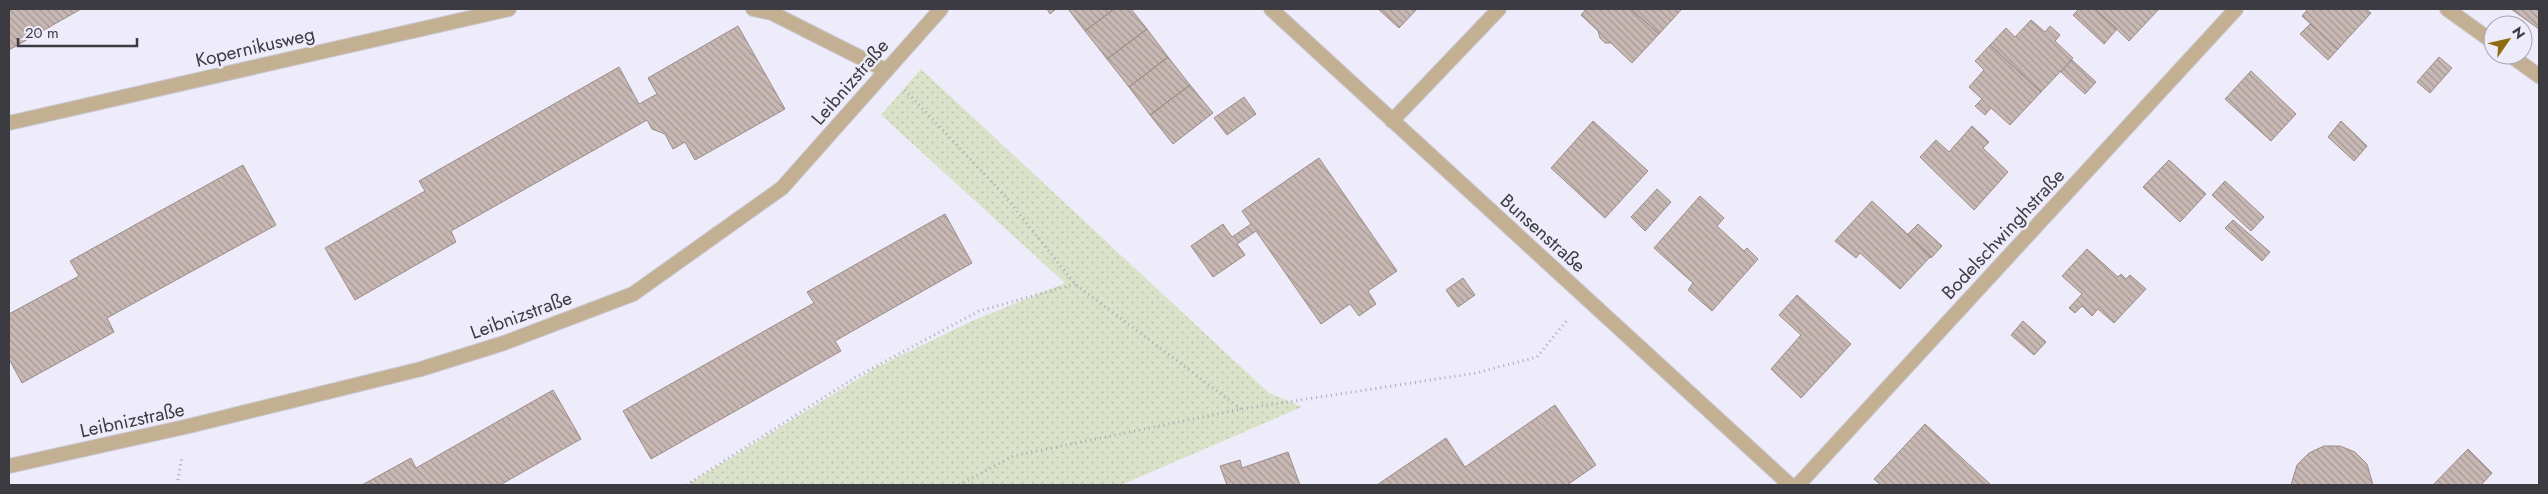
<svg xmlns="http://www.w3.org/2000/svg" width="2548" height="494" font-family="Jost,sans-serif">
  <defs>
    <pattern id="green-dots" width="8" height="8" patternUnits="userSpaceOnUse" patternTransform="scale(1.25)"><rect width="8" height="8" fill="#dae3c9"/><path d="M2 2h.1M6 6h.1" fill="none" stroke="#bcc4ae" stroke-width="1.8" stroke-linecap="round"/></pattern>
    <pattern id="building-back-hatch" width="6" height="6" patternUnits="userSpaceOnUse" patternTransform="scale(1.25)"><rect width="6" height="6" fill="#c8b8b4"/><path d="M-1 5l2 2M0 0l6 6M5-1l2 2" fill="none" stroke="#a49794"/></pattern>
  </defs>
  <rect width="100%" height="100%" fill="#eeecfa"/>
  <path fill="url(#green-dots)" d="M 921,69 L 1269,393 L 1302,407 L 1121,485 L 687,485 L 877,367 L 972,321 L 1065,283 L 881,115 Z"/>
  <path fill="url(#building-back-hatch)" stroke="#9c8d89" d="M 9,9 L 81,9 L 9,50 Z
    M 1047,9 L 1056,9 L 1050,14 Z
    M 1068,9 L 1114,9 L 1085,31 Z
    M 1114,9 L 1131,9 L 1147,29 L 1107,59 L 1085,31 Z
    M 1378,9 L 1417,9 L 1399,28 Z
    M 1586,9 L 1631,9 L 1659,34 L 1632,63 L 1611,43 L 1605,43 L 1600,38 L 1598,31 L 1581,15 Z
    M 1631,9 L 1682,9 L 1659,34 Z
    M 2079,9 L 2095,9 L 2117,29 L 2104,44 L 2073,15 Z
    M 2095,9 L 2159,9 L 2129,41 Z
    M 2308,9 L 2366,9 L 2371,13 L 2338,49 L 2302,16 Z
    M 2511,9 L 2539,9 L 2539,29 Z
    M 2031,20 L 2045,32 L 2050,26 L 2060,35 L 2055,41 L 2073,58 L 2041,92 L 1990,45 L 2006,28 L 2015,37 Z
    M 2310,24 L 2338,49 L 2328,60 L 2300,34 Z
    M 738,26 L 785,109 L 695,160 L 685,142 L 673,149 L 665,134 L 652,129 L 647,120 L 451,231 L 456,242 L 355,300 L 325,248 L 425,191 L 419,181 L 619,67 L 639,104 L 657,94 L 648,78 Z
    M 1147,29 L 1168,57 L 1129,87 L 1107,59 Z
    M 1990,45 L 2041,92 L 2010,125 L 1991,108 L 1985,115 L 1975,106 L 1982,99 L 1969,87 L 1984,70 L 1975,61 Z
    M 1168,57 L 1190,85 L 1150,115 L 1129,87 Z
    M 2439,57 L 2452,68 L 2430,93 L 2417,82 Z
    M 2072,60 L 2096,82 L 2085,94 L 2061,72 Z
    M 2251,71 L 2296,114 L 2271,141 L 2225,99 Z
    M 1190,85 L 1213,113 L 1173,144 L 1150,115 Z
    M 1244,97 L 1256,114 L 1227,135 L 1214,118 Z
    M 1593,121 L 1648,171 L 1605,218 L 1551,168 Z
    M 2341,121 L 2367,146 L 2354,161 L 2328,137 Z
    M 1972,126 L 1989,142 L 1983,148 L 2008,172 L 1974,210 L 1920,157 L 1936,140 L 1949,152 Z
    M 1319,158 L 1397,271 L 1368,291 L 1376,304 L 1359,316 L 1350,304 L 1321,324 L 1256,231 L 1237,244 L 1245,255 L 1213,277 L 1191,246 L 1223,224 L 1232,237 L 1251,224 L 1242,211 Z
    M 2169,160 L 2206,194 L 2180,222 L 2143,187 Z
    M 243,165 L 276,225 L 107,318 L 114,332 L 22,383 L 9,359 L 9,314 L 79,276 L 70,261 Z
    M 2225,181 L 2264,217 L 2251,231 L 2212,195 Z
    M 1657,189 L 1671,202 L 1645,231 L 1631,217 Z
    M 1700,196 L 1724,218 L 1717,226 L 1744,251 L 1747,248 L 1758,259 L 1712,311 L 1688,290 L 1693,283 L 1654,248 Z
    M 1872,201 L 1931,256 L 1900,289 L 1860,253 L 1856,258 L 1835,241 Z
    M 945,214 L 972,263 L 835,341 L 841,351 L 651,459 L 623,411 L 814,303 L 807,292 Z
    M 2233,220 L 2270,252 L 2262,261 L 2225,228 Z
    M 1918,224 L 1942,246 L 1931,258 L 1908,234 Z
    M 2087,249 L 2118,277 L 2121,274 L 2126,279 L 2130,275 L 2146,289 L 2114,323 L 2098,309 L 2092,316 L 2082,306 L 2075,313 L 2069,308 L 2082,294 L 2062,276 Z
    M 1463,278 L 1475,295 L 1458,307 L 1446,290 Z
    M 1797,295 L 1851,344 L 1801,398 L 1771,369 L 1801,335 L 1779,315 Z
    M 2023,321 L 2046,342 L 2034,355 L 2011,335 Z
    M 553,390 L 581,439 L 500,485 L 362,485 L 411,458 L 416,468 Z
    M 1555,405 L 1596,465 L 1567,485 L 1377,485 L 1446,438 L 1465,467 Z
    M 1925,424 L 1991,485 L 1881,485 L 1874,479 Z
    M 2324,446 L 2340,446 L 2355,452 L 2367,464 L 2373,485 L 2291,485 L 2297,465 L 2309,453 Z
    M 2468,449 L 2492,473 L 2481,485 L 2433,485 Z
    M 1288,452 L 1300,485 L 1227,485 L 1220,466 L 1240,460 L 1242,468 Z"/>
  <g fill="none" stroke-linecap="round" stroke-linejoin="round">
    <g stroke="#cac9d5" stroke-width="16">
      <path id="minor" d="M 753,9 L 772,13 L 885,70
        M 1271,9 L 1790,485
        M 2447,9 L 2493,42
        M 2510,55 L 2539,76
        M 1392,121 L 1499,9
        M 9,123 L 509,9
        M 9,466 L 189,426 L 421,369 L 504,343 L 633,294 L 782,188 L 941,9
        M 1798,485 L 2236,9"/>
    </g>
    <path stroke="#aba9b4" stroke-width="3" stroke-dasharray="1 4" stroke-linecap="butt" d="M 905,90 L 1005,196 L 1075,284 L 1241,409
      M 177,485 L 182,457
      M 686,485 L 856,377 L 979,311 L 1075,284
      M 959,485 L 1013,456 L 1242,409 L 1476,373 L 1537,357 L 1568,319"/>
    <use href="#minor" stroke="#c3b093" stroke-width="14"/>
  </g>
  <g text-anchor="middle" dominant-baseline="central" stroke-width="5" stroke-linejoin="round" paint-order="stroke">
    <g font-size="19" fill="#3c3b41" stroke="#eeecfa">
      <text transform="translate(255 47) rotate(-13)">Kopernikusweg</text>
      <text transform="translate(850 82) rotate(-49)">Leibnizstraße</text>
      <text transform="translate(1543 233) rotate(42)">Bunsenstraße</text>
      <text transform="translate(2003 234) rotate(-47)">Bodelschwinghstraße</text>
      <text transform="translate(521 315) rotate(-20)">Leibnizstraße</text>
      <text transform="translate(132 420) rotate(-12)">Leibnizstraße</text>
    </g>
  </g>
  <rect width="2548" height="494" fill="none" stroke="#3c3b41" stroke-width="20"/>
  <g transform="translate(2508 40) rotate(56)"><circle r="24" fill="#eeecfa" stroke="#a7a5b0"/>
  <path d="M0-4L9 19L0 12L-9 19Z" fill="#8e6b0f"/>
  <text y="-8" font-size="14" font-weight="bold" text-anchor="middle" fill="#3c3b41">N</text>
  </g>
  <path d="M18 38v8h119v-8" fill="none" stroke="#3c3b41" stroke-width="2.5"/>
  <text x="25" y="38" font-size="15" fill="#3c3b41" stroke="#eeecfa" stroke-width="4" paint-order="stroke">20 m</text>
</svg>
